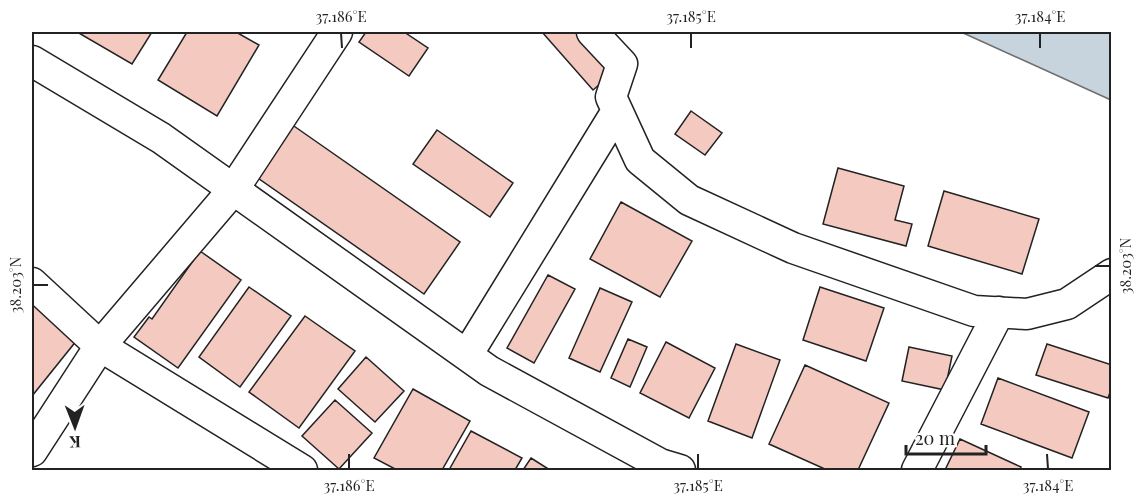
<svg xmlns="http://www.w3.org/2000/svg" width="1143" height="502" font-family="'Playfair Display',serif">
  <rect width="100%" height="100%" fill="#fff"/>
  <path fill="#c7d3dd" stroke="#6f6f6f" stroke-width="1.5" d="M 961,32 L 1111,32 L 1111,100 Z"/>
  <path fill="#f3c9c0" stroke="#222" stroke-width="1.5" d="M 77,32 L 152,32 L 132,64 Z
    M 187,32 L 236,32 L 259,45 L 217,116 L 158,80 Z
    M 366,32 L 404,32 L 428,48 L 409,76 L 359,42 Z
    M 542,32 L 577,32 L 613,73 L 593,90 Z
    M 691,111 L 722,133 L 705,155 L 675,134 Z
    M 291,124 L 460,242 L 424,294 L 255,176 Z
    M 437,130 L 513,183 L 490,217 L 413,164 Z
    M 838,168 L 904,186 L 895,220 L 912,224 L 906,246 L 823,224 Z
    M 944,191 L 1039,219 L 1022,274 L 928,246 Z
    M 621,202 L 692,241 L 660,297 L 590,259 Z
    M 200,251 L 241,280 L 178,368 L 134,337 L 149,317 L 152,319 Z
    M 548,275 L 575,289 L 534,363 L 507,348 Z
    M 249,287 L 291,316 L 240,387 L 199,357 Z
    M 820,287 L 884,308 L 866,361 L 803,340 Z
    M 600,288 L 632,302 L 600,372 L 569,358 Z
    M 32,302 L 77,340 L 32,396 Z
    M 305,316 L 355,351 L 299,428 L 249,392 Z
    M 628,339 L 647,347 L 630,387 L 611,378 Z
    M 666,342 L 715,368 L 689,418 L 640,393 Z
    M 736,344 L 780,360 L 752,438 L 708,421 Z
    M 1047,344 L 1112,365 L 1112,387 L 1108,398 L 1036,375 Z
    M 909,347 L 952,356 L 945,390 L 902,381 Z
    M 366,357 L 404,391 L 375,422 L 338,389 Z
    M 805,365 L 889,403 L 858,470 L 827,470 L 769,444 Z
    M 998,378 L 1089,412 L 1072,458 L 981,424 Z
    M 413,389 L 470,421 L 442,470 L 397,470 L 374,458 Z
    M 335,400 L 372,433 L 339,469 L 302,436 Z
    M 471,431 L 522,458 L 515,470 L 449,470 Z
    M 960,439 L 1021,467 L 1020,470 L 945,470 Z
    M 531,458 L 550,470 L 523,470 Z"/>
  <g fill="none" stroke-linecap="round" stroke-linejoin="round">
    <g stroke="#222" stroke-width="33">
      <path id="minor" d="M 592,32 L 622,64 L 611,97 L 640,160 L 689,200 L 793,248 L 974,311 L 1027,314 L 1067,304 L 1112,274
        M 32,61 L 161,138 L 489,371 L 660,464 L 680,470
        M 32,283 L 100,346 L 302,470
        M 467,355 L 617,111
        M 32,451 L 100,346 L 233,190 L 337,32
        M 917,470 L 999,312"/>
    </g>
    <use href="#minor" stroke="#fff" stroke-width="30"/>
  </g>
  <path fill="none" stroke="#222" stroke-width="2" d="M 341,33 L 342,48M 691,33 L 691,48M 1040,33 L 1040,48M 1095,266 L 1110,266M 33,285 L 48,285M 349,454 L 349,469M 698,454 L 698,469M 1047,454 L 1048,469"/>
  <rect width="1143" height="502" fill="none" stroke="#ffffff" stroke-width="66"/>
  <g transform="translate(75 427) rotate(179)" stroke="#ffffff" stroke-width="4.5" paint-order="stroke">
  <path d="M0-4.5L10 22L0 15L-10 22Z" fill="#222222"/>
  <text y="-9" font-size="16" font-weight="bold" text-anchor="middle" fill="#222222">K</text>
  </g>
  <path d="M906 445v9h80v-9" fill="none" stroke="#222222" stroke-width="3"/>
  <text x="915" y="445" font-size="18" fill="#222222" stroke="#ffffff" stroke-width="4.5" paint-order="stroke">20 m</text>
  <rect x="33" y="33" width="1077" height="436" fill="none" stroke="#222" stroke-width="2"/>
  <g font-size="15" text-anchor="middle" fill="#222">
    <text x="341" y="22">37.186°E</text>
    <text x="691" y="22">37.185°E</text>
    <text x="1040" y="22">37.184°E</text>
    <text transform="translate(1126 266) rotate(-90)" y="5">38.203°N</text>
    <text transform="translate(16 285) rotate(-90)" y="5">38.203°N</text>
    <text x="349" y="491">37.186°E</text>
    <text x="698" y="491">37.185°E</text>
    <text x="1048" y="491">37.184°E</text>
  </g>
</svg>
